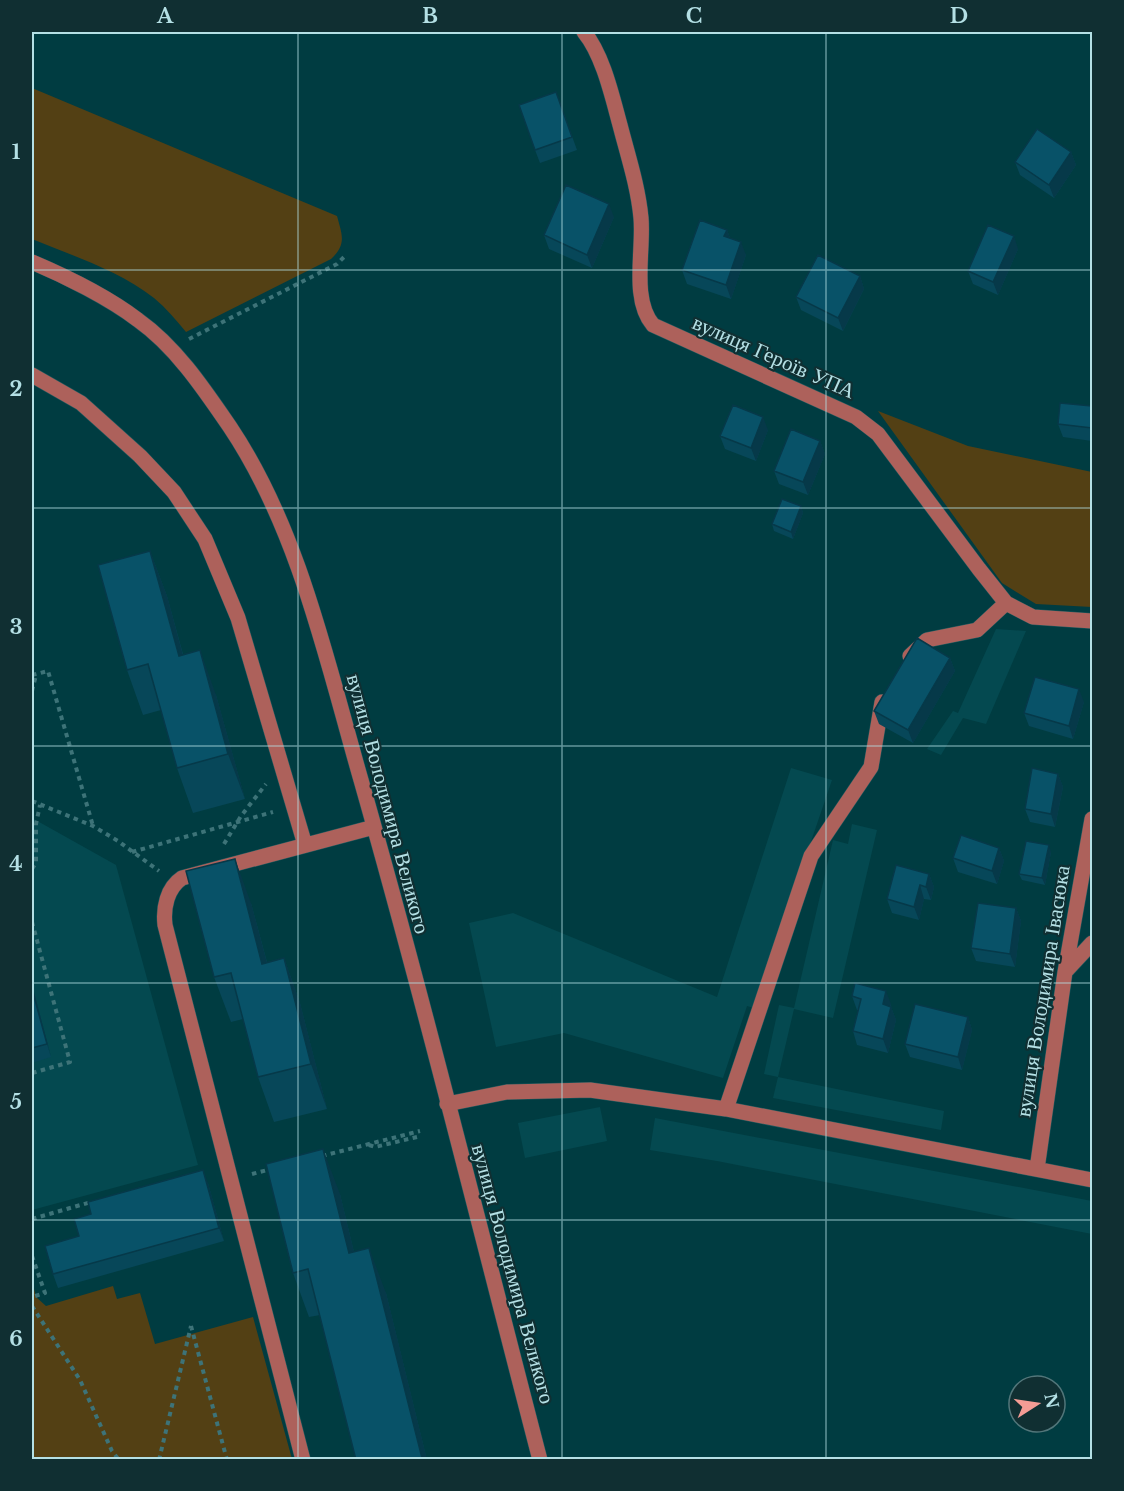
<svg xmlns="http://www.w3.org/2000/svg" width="1124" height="1491" font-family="'Libre Baskerville',serif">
  <rect width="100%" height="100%" fill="#003c41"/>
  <path fill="#044950" d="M 996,629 L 1026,631 L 986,724 L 963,718 L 941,755 L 927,749 L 953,711 L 958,713 Z
    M 791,768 L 832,780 L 754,1008 L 747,1006 L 723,1078 L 564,1033 L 496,1047 L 469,923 L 513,913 L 717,997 Z
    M 32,818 L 116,865 L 198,1165 L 32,1210 Z
    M 852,824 L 877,830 L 833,1018 L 794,1009 L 778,1077 L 944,1111 L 941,1130 L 773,1098 L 778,1077 L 764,1074 L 779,1005 L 794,1008 L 833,840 L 848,844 Z
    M 600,1107 L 607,1141 L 525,1158 L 518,1123 Z
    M 655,1118 L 1092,1201 L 1092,1234 L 717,1161 L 650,1150 Z"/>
  <path fill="#534014" d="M 32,88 L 337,216 C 342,235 347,244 331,259 L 186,332 C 176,320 166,308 154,298 C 118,270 73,256 32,239 Z
    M 878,411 L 968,446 L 1092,472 L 1092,607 L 1036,604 L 1002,583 Z
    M 32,1281 L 36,1297 L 46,1306 L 113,1286 L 117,1299 L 140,1293 L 155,1344 L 253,1317 L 292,1459 L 32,1459 Z"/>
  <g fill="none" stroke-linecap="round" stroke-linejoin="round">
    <g stroke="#205a5f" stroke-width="16">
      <path id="minor" d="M 584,32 C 603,55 612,96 620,125 C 628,156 638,186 641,218 C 644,250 631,299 653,325 L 856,417 L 878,434 L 979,569 L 1006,603 L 1033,617 L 1092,621
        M 32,262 C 65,276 109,298 138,320 C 176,347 204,389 230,427 C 299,530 327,662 361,780 C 425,1005 481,1233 540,1460
        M 32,375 L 81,403 L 140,456 L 174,492 L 205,539 L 238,618 L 305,845
        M 910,656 L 927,640 L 977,630 L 1006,603
        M 1065,972 L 1092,943
        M 447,1104 L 507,1092 L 590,1090 L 726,1109 L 1092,1180
        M 726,1109 L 811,856 L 871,767 L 882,702
        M 1037,1169 L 1065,972 L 1092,819
        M 303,1460 L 165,925 C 163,908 167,888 182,878 L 374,827"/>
    </g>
    <path stroke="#3d7378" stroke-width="4" stroke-dasharray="4.5 4.5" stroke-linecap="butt" d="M 189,339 L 337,264 L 344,257
      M 32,675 L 48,671 L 93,826
      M 32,691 L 36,675
      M 32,801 L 93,826 L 118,841 L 159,871
      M 224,844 L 241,816 L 266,784
      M 132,852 L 273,812
      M 32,869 L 36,863 L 36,824 L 40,805
      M 32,922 L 70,1062 L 32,1073
      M 369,1145 L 375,1147 L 421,1136
      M 322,1156 L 420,1131
      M 252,1174 L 271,1169
      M 32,1219 L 91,1202
      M 32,1256 L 45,1293 L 32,1297
      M 32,1306 L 80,1380 L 112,1451 L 119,1460
      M 191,1326 L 227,1460
      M 159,1460 L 191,1326"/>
    <use href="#minor" stroke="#ad615b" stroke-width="15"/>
  </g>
  <path fill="#074759" d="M 556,92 L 577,150 L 540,163 L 535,150 Z
    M 1071,152 L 1076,165 L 1054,198 L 1020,175 L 1015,162 Z
    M 614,217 L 592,268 L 549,249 L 544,235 Z
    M 727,230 L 730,238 L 746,255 L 731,299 L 687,284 L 682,270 Z
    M 1018,249 L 998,295 L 973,284 L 968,271 Z
    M 860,276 L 864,289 L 843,331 L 801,310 L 796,297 Z
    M 1092,406 L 1092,441 L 1063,437 L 1058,424 Z
    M 768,430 L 756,461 L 725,449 L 720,436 Z
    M 820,441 L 825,454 L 808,495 L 779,484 L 774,471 Z
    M 801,506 L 803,513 L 793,539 L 774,531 L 772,524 Z
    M 150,551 L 167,596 L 183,654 L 216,695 L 245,799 L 193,813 L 177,768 L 161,710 L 143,715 L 127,670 Z
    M 950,658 L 955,671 L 913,743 L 879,724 L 874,711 Z
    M 1084,702 L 1073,739 L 1029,726 L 1024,713 Z
    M 1058,774 L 1063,787 L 1055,827 L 1030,822 L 1025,809 Z
    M 999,848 L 1004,861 L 997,884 L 958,872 L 953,858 Z
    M 1051,852 L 1045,885 L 1022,880 L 1019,874 Z
    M 929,874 L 934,887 L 931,900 L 924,899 L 919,920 L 892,913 L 887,899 Z
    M 251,903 L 267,962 L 284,958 L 300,1003 L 327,1109 L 274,1122 L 258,1077 L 243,1019 L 231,1022 L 214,977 Z
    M 1016,908 L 1021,921 L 1015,967 L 976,961 L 971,948 Z
    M 32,985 L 51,1057 L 32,1063 Z
    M 852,996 L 891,1004 L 891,1007 L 896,1020 L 888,1053 L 857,1045 L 853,1031 L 858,1010 L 857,1010 Z
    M 968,1017 L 972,1030 L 962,1070 L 910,1057 L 905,1044 Z
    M 208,1183 L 224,1241 L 58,1288 L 53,1274 L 79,1236 Z
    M 340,1194 L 354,1252 L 386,1293 L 427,1460 L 356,1460 L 320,1315 L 309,1317 L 293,1273 Z"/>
  <path fill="#063949" d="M 1071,152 L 1076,165 L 1054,198 L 1049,185 Z
    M 609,204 L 614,217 L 592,268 L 587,255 Z
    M 727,230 L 732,243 L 724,236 Z
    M 1014,236 L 1018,249 L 998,295 L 993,282 Z
    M 741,242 L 746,255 L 731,299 L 726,285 Z
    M 860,276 L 864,289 L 843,331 L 838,318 Z
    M 763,417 L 768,430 L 756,461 L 751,448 Z
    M 820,441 L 825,454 L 808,495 L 803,482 Z
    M 801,506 L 803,513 L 793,539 L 791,532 Z
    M 150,551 L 167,596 L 195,700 L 179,656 Z
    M 200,650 L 216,695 L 245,799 L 228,754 Z
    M 950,658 L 955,671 L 913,743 L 908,730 Z
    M 1079,689 L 1084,702 L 1073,739 L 1069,726 Z
    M 1058,774 L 1063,787 L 1055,827 L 1051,814 Z
    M 1049,845 L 1051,852 L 1045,885 L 1042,878 Z
    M 999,848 L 1004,861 L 997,884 L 992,871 Z
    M 235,859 L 251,903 L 279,1008 L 262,964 Z
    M 929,874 L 934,887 L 931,900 L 926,887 Z
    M 920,885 L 924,899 L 919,920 L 914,907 Z
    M 1016,908 L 1021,921 L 1015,967 L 1010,954 Z
    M 284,958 L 300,1003 L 327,1109 L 311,1064 Z
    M 32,985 L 51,1057 L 47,1044 L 32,989 Z
    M 886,991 L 891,1004 L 888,1018 L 883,1004 Z
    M 891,1007 L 896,1020 L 888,1053 L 883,1039 Z
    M 968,1017 L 972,1030 L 962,1070 L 958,1057 Z
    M 323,1149 L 340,1194 L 365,1298 L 349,1253 Z
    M 203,1170 L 208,1183 L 224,1241 L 219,1228 Z
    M 369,1248 L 386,1293 L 427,1460 L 422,1460 L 422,1458 Z"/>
  <path fill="#085268" stroke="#063949" stroke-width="1.5" d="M 556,92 L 572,137 L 535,150 L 519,105 Z
    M 1037,129 L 1071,152 L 1049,185 L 1015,162 Z
    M 566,185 L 609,204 L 587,255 L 544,235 Z
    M 700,220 L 727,230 L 724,236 L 741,242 L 726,285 L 682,270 Z
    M 988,225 L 1014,236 L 993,282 L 968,271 Z
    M 818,255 L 860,276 L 838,318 L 796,297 Z
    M 1060,403 L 1092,406 L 1092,428 L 1058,424 Z
    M 733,405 L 763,417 L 751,448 L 720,436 Z
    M 791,429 L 820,441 L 803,482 L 774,471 Z
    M 782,499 L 801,506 L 791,532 L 772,524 Z
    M 150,551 L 179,656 L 200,650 L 228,754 L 177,768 L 148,664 L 127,670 L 98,565 Z
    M 917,638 L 950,658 L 908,730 L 874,711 Z
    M 1035,677 L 1079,689 L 1069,726 L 1024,713 Z
    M 1032,768 L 1058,774 L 1051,814 L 1025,809 Z
    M 961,835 L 999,848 L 992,871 L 953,858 Z
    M 1026,841 L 1049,845 L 1042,878 L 1019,874 Z
    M 235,859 L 262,964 L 284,958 L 311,1064 L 258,1077 L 231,973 L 214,977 L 186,871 Z
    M 896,865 L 929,874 L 926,887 L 920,885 L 914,907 L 887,899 Z
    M 978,903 L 1016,908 L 1010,954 L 971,948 Z
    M 855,983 L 886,991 L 883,1004 L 891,1007 L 883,1039 L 853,1031 L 861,999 L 852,996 Z
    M 32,989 L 47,1044 L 32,1048 Z
    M 915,1004 L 968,1017 L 958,1057 L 905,1044 Z
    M 323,1149 L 349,1253 L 369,1248 L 422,1458 L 417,1460 L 356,1460 L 308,1269 L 293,1273 L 266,1164 Z
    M 203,1170 L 219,1228 L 53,1274 L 45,1246 L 79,1236 L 74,1219 L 91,1214 L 88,1202 Z"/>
  <path fill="none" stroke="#b4e0e5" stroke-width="1.5" stroke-opacity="0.55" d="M 298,32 L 298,1460M 562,32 L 562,1460M 826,32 L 826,1460M 32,270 L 1092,270M 32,508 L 1092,508M 32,746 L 1092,746M 32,983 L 1092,983M 32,1220 L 1092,1220"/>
  <g text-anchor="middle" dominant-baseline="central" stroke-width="4.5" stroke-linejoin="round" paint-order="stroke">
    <g font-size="21" fill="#b4e0e5" stroke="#102f32">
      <text transform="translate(774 357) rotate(24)">вулиця Героїв УПА</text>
      <text transform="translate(388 804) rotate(75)">вулиця Володимира Великого</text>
      <text transform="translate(1043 991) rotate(-81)">вулиця Володимира Івасюка</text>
      <text transform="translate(513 1274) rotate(75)">вулиця Володимира Великого</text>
    </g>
  </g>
  <rect width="1124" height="1491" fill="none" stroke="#102f32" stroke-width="66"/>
  <g transform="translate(1037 1404) rotate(78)"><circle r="28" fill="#102f32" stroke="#52767a" stroke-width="1.5"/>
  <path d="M0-4.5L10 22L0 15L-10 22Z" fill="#f59c95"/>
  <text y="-9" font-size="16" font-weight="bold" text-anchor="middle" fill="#b4e0e5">N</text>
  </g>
  <rect x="33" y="33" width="1058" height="1425" fill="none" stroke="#b4e0e5" stroke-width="2"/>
  <g font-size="20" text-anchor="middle" font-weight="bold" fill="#b4e0e5">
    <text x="165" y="23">A</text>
    <text x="430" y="23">B</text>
    <text x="694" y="23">C</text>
    <text x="959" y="23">D</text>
    <text x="16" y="159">1</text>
    <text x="16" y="396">2</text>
    <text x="16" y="634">3</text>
    <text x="16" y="871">4</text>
    <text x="16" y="1109">5</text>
    <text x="16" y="1346">6</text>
  </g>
</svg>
